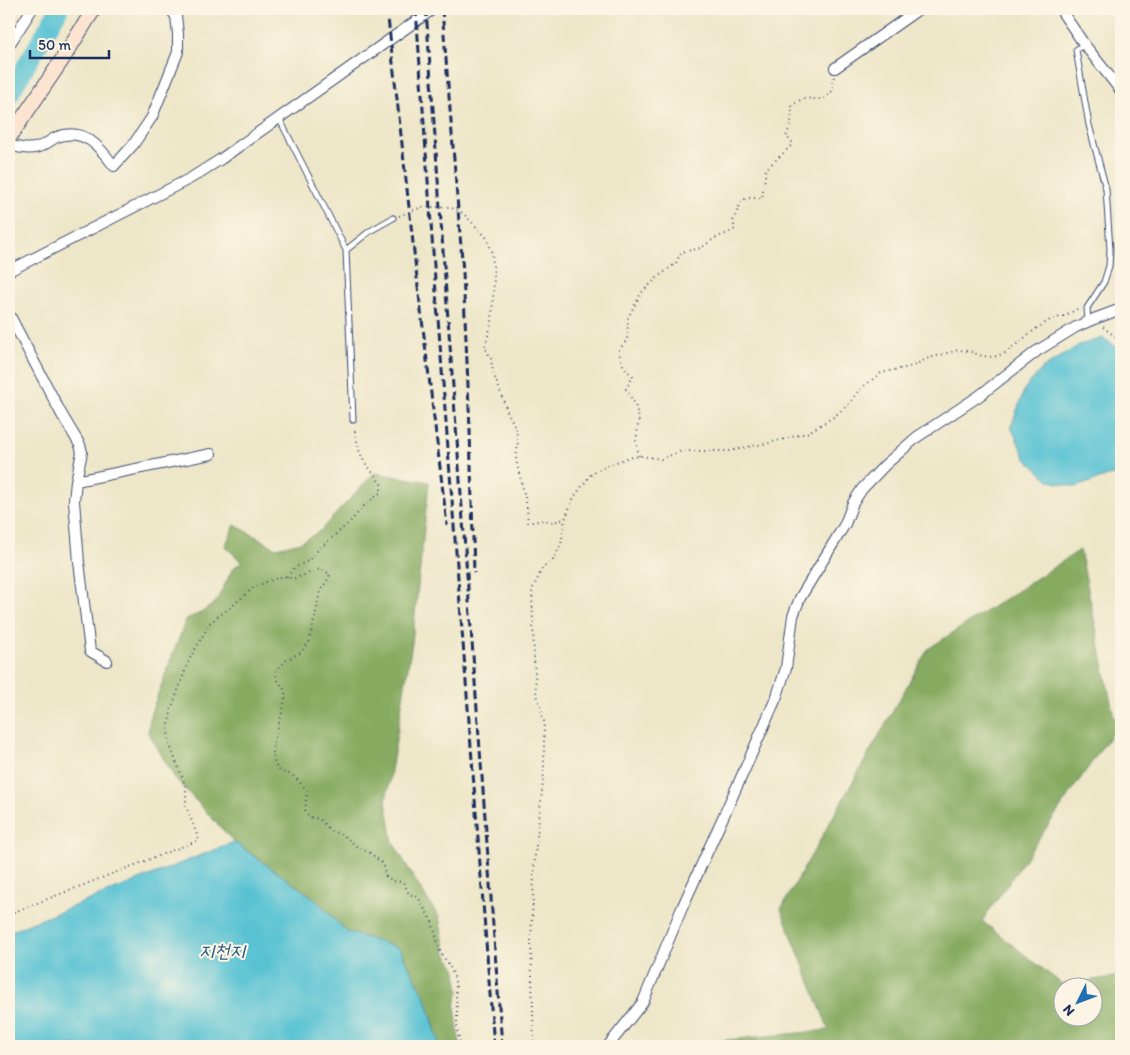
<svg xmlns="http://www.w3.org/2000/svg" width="1130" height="1055" font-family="Itim,'Poor Story',sans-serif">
  <rect width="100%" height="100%" fill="#fcf5e5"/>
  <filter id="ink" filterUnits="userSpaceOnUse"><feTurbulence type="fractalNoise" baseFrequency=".02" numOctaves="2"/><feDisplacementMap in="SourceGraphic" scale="10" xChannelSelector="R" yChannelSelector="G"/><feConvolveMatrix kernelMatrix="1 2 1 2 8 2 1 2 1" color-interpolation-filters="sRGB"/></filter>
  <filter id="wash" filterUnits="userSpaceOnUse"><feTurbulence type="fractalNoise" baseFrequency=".0096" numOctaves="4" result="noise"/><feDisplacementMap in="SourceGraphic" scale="20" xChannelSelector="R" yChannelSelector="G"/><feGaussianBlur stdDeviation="1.12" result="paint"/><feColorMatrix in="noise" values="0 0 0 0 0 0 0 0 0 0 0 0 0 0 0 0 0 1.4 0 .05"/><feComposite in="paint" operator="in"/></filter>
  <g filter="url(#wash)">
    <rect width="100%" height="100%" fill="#ede6c8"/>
    <path fill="#86ab60" stroke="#506d5f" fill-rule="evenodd" d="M 374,473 L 429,482 L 412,643 L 386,801 L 393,842 L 421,890 L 439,917 L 446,954 L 455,966 L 459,991 L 455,1005 L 459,1039 L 461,1046 L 440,1046 L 426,998 L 399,948 L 347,932 L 315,899 L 234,842 L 175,778 L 148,732 L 151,713 L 186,619 L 201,613 L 216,602 L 233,568 L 242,562 L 225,546 L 235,525 L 276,548 L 301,542 L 320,531 Z
      M 1080,550 L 1116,727 L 982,921 L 1062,984 L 1121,976 L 1121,1046 L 686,1046 L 686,1044 L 829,1030 L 781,909 L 928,649 ZM 1062,988 L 1092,988 L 1092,1018 L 1062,1018 Z"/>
    <path fill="#58c2d3" stroke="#3a7898" d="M 1103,338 L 1121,350 L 1121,474 L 1108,476 L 1076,487 L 1050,481 L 1026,459 L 1011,427 L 1025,388 L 1042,369 L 1079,345 Z
      M 234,842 L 315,899 L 347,932 L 399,948 L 426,998 L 440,1046 L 9,1046 L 9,932 Z"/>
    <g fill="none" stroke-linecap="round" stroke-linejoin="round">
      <path stroke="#58c2d3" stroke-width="19" d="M 9,95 L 59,9"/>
    </g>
  </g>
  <g filter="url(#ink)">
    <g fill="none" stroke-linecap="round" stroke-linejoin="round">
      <g stroke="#3a4a6e" stroke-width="7">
        <path id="service" d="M 1084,44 L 1076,50 L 1089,125 L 1106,189 L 1110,250 L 1109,266 L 1104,282 L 1087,308 L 1088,321
          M 279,118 L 346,250 L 353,420
          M 346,250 L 370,231 L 393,218"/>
      </g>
      <g stroke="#3a4a6e" stroke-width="12">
        <path id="minor" d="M 1060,9 L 1084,44 L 1121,91
          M 9,45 L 32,9
          M 835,68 L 919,9
          M 9,145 C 20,148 32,151 43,145 C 48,143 52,139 57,137 C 84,127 100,147 114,166 L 133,145 L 152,117 L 178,52 L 178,34 L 176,16 L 170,9
          M 9,271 L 191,178 L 221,159 L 433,9
          M 9,314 L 62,415 L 80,445 L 82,452 L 76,481 L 74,501 L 79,562 L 90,651 L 107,661
          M 76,481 L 211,454
          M 608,1046 L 643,1002 L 682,908 L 748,762 L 777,696 L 786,668 L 793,616 L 800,598 L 836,539 L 845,524 L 853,503 L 862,489 L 885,465 L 917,437 L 979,396 L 1037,351 L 1076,327 L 1094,319 L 1121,309"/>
      </g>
      <g stroke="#3a4a6e" stroke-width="16">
        <path id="secondary" d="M 9,138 L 62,60 L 94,9"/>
      </g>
      <path stroke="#3a4a6e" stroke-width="2" stroke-dasharray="1 4" stroke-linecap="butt" d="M 399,216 L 422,207 L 449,207 L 463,213 L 486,237 L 492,252 L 494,277 L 492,321 L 485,347 L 491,359 L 493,372 L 508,413 L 516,428 L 518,442 L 516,460 L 527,506 L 528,523 L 543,520 L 553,522 L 565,519
        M 1103,327 L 1121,341
        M 639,456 L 636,441 L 639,419 L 635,404 L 626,389 L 633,376 C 624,369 620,361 619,350 L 627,340 L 628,318 L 641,293 L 658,277 L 676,263 L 681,252 L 701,248 L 715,238 L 728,233 L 735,229 L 733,221 L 742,200 L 749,198 L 762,198 L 766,169 L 792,145 L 792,141 L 786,137 L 791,123 L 792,105 C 796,103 799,100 803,99 C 819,97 821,104 833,90 L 832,81 L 834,77
        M 287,577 L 294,568 L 308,561 L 318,550 L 351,521 L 364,506 L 381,492 L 381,484 L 362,458 L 359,450 L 354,427
        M 9,914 L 199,840 L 186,806 L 186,787 L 169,743 L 168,729 L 172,707 L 189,660 L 210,623 L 218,616 L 230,608 L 253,588 L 266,582 L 284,576 L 293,579 L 320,569 L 330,574 L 329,578 L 320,591 L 317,608 L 309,642 L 300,653 L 288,659 L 276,670 C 275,683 285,685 285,694 C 286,715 262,753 279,770 C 282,773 289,773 293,776 C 298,780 302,785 307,790 L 305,811 L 309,817 L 319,819 L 331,831 L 343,835 L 356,846 L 369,852 L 382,863 L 386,877 L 393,881 L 403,882 L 409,894 L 418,897 L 432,922 L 441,954 L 448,963 L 454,976 L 456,987 L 456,998 L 457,1009 L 457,1030 L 461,1046
        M 534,1046 L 531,940 L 535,855 L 544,773 L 544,721 L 536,691 L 534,657 L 532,590 L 543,567 L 552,562 L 561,545 L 565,519 L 574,497 L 592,473 L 606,466 L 627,458 L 641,456 L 661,459 L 682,451 L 730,451 L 747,447 L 769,443 L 807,433 L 835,416 L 849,404 L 860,389 L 881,373 L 913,366 L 926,359 L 958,350 L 969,351 L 982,356 L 994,357 L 1005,353 L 1037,328 L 1050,320 L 1067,315 L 1080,307"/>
      <use href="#service" stroke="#fff" stroke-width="5"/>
      <use href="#minor" stroke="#fff" stroke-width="10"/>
      <use href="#secondary" stroke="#fde4d1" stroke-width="14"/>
      <path stroke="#1b2f5e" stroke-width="3" stroke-dasharray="8 4" stroke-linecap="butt" d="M 387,9 L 416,270 L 447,525
        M 416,9 L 434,266 L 494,1046
        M 426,9 L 444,265 L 502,1046
        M 442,9 L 463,272 L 470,430 L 474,573"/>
    </g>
  </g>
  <g text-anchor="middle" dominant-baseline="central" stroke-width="4" stroke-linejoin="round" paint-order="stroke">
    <g font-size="19" font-style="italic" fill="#2d5b81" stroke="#fcf5e5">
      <text x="222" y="950">지천지</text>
    </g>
  </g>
  <rect width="1130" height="1055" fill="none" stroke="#fcf5e5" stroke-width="30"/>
  <g transform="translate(1078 1002) rotate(228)"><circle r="24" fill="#fcf5e5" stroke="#a2a6af"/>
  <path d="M0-4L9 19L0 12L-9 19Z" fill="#1f6fb2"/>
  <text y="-8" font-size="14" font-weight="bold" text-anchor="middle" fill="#1b2f5e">N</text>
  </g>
  <path d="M30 50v8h79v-8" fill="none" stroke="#1b2f5e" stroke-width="2.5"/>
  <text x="38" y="50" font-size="15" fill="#1b2f5e" stroke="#fcf5e5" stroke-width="4" paint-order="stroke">50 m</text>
</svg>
